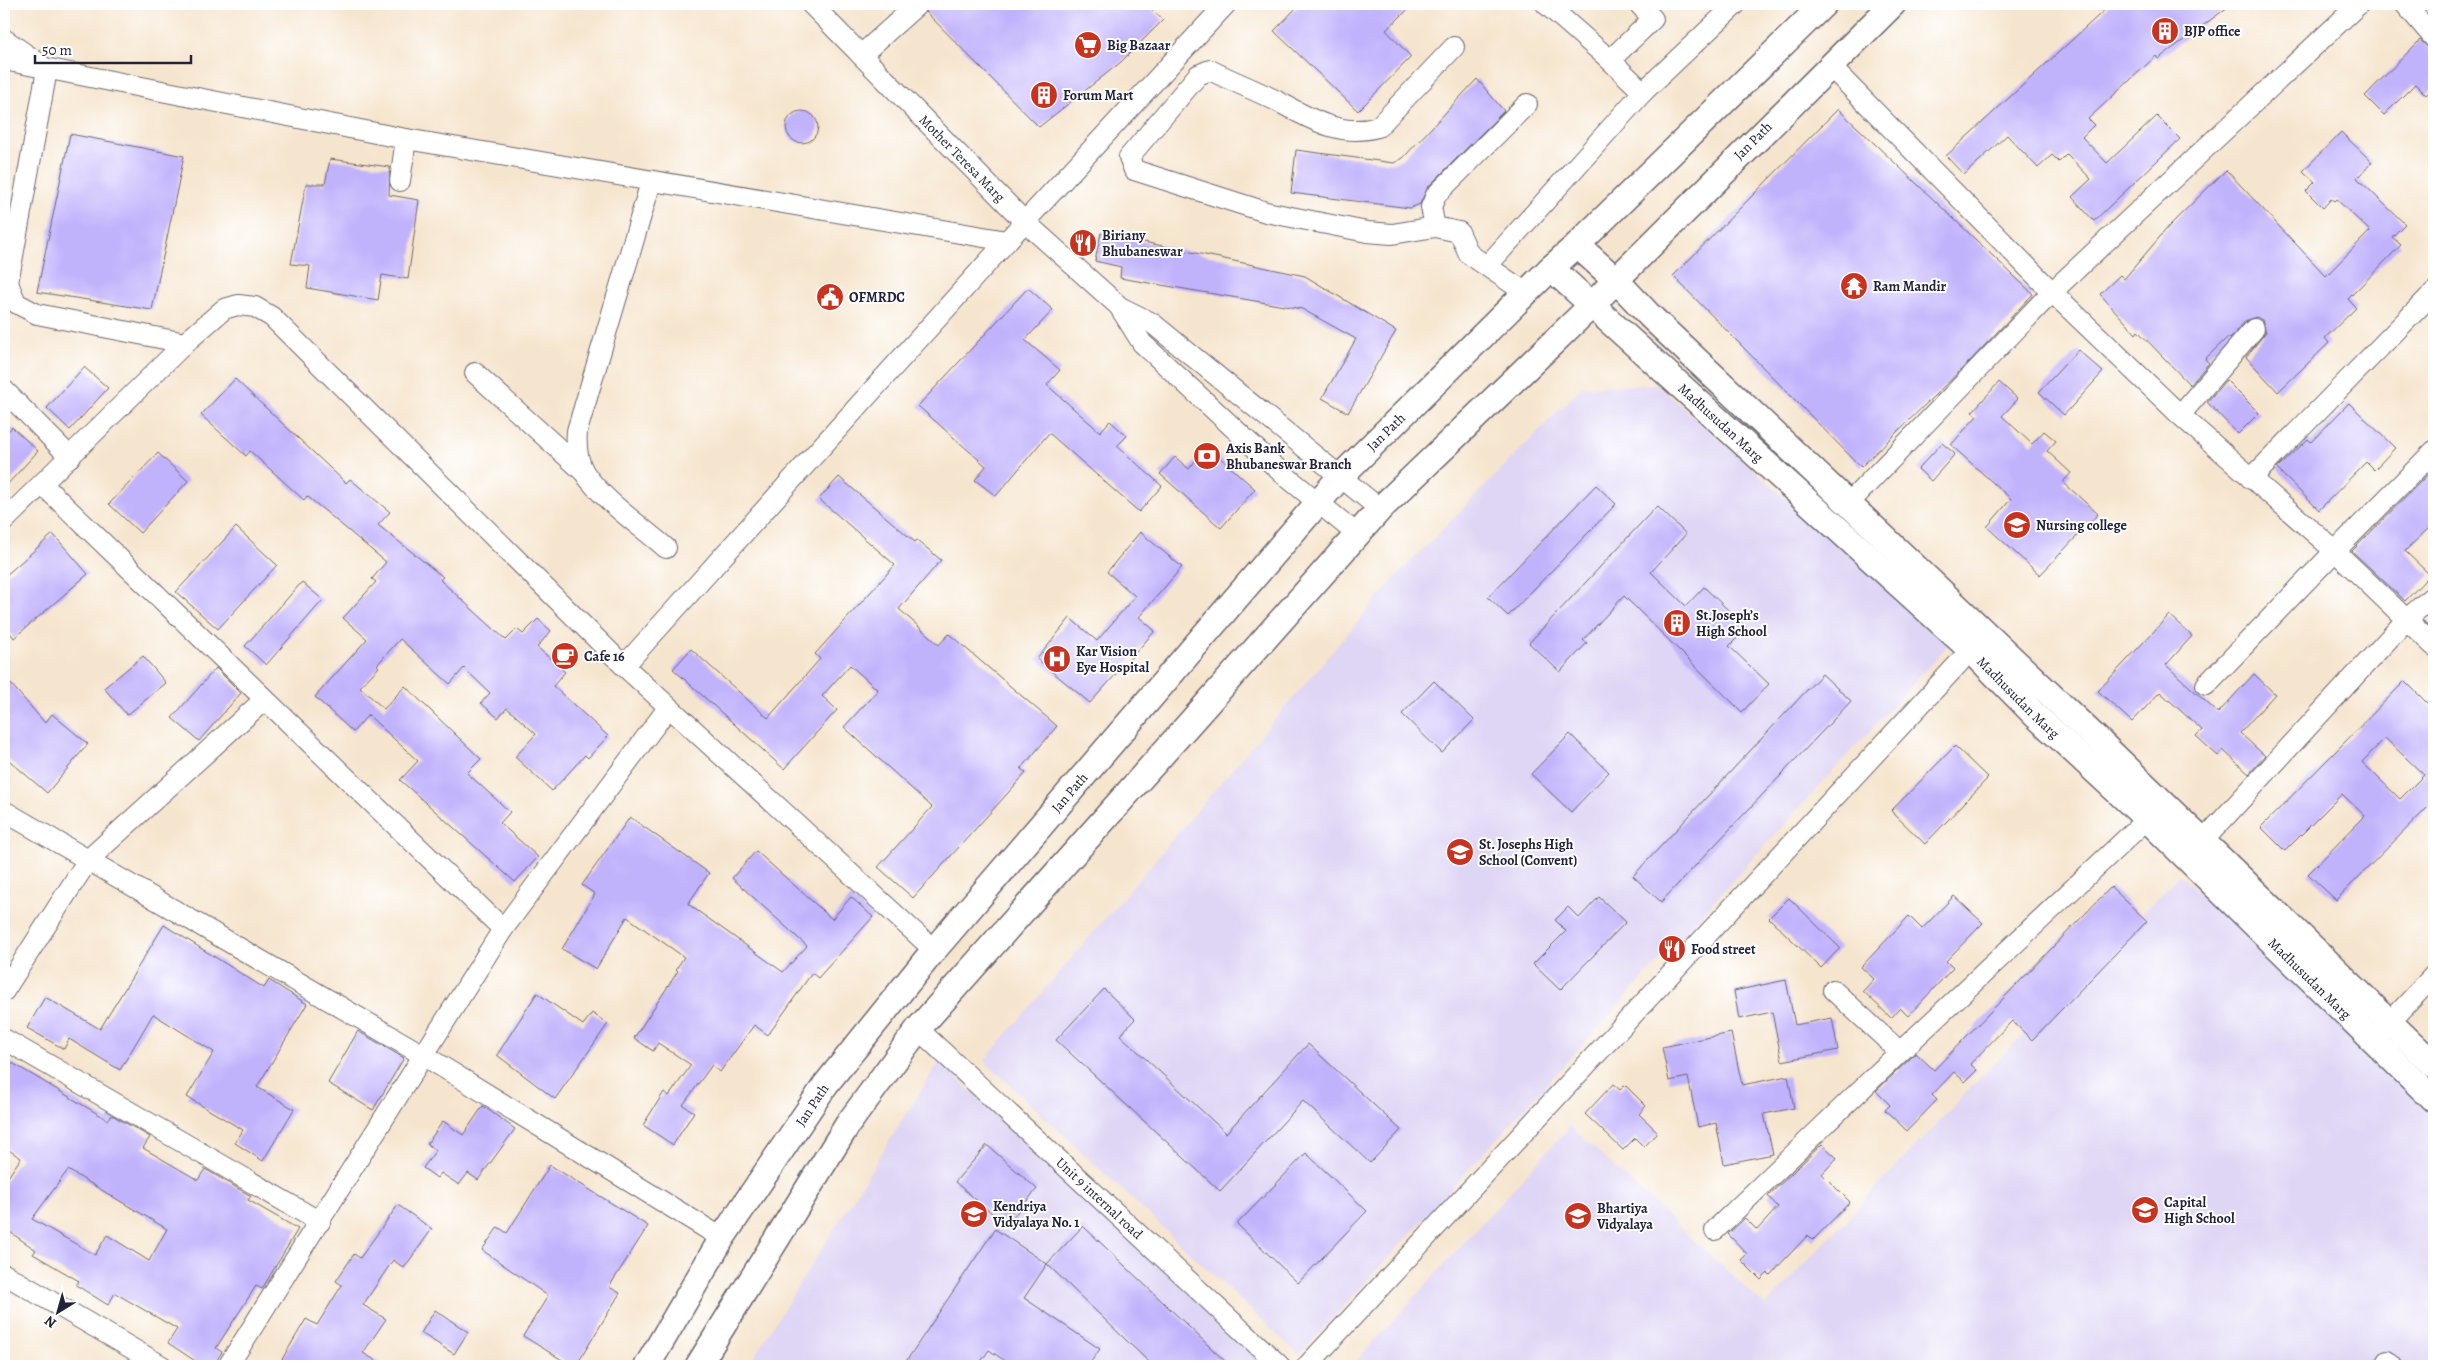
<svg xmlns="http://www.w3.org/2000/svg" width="2438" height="1370" font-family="Alegreya,serif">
  <rect width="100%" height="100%" fill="#fff"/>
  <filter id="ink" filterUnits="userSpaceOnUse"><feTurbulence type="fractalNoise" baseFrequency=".02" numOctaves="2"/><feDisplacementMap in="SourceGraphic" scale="10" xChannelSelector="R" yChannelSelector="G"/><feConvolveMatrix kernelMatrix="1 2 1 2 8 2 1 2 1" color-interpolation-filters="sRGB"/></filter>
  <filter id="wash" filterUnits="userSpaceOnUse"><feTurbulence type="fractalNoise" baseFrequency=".0096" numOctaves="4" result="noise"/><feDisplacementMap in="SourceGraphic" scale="20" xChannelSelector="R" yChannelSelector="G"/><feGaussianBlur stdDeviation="1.12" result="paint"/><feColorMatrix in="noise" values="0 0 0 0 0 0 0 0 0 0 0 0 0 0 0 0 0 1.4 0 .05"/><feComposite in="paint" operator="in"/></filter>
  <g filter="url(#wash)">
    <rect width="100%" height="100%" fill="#f6e5ce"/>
    <path fill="#dfd5f5" d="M 1656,384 L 1950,643 L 1299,1355 L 984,1061 L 1395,578 L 1582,387 Z
      M 2180,875 L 2434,1114 L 2434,1366 L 1352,1366 L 1570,1126 L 1765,1306 L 1982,1076 Z
      M 939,1062 L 1272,1366 L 748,1366 Z"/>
    <g id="blocks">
      <path fill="#c1b2fc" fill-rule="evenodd" d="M 930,4 L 1145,4 L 1163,20 L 1121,62 L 1039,127 L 926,12 Z
        M 1300,4 L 1414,4 L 1386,30 L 1411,57 L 1358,111 L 1274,31 Z
        M 2111,4 L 2232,4 L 2158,59 L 2156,56 L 2088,119 L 2094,125 L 2082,137 L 2107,163 L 2157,116 L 2180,139 L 2094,221 L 2072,197 L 2091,179 L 2067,154 L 2059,162 L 2052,155 L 2038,168 L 2007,135 L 1964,175 L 1946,156 Z
        M 2420,40 L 2430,49 L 2434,50 L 2434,87 L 2426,95 L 2415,84 L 2384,115 L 2365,96 Z
        M 1477,79 L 1504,111 L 1428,187 L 1420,204 L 1410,208 L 1291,193 L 1296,150 L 1394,163 L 1403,158 Z
        M 1838,109 L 2033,294 L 1969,362 L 1861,467 L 1673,276 Z
        M786 127a16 16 0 1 1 32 0a16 16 0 1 1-32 0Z
        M 2341,132 L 2372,162 L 2357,178 L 2405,224 L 2392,237 L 2401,245 L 2348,299 L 2356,308 L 2325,338 L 2329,343 L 2278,392 L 2246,357 L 2266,332 L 2262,320 L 2256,317 L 2245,321 L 2230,339 L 2228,337 L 2205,359 L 2209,363 L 2190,385 L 2138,331 L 2136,334 L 2100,294 L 2120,275 L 2124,279 L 2170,225 L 2226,170 L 2326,276 L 2370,231 L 2336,199 L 2334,201 L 2331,199 L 2323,208 L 2306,191 L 2315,182 L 2303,171 Z
        M 70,134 L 184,156 L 152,310 L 37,292 Z
        M 330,159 L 390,167 L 389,195 L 419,200 L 408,279 L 382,275 L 378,300 L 307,288 L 310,266 L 291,264 L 306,184 L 325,184 Z
        M 1101,233 L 1305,276 L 1396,331 L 1348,413 L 1322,398 L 1356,339 L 1302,309 L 1120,278 L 1121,267 L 1095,261 Z
        M 1028,288 L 1053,310 L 1025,340 L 1060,370 L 1047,385 L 1100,432 L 1110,421 L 1127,436 L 1117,446 L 1162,486 L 1139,512 L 1049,433 L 996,496 L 975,480 L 986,466 L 918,406 Z
        M 2078,350 L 2103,372 L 2064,415 L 2039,392 Z
        M 84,367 L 108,388 L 70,430 L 47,408 Z
        M 235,379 L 346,483 L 350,479 L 390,512 L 378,525 L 443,577 L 440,580 L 506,640 L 517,629 L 523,634 L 538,619 L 551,631 L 537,647 L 565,672 L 553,686 L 608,736 L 588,758 L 585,755 L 552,791 L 515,757 L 536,734 L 507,708 L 498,718 L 481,703 L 490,693 L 464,668 L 450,684 L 400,639 L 377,665 L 379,667 L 360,687 L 384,709 L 405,686 L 481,759 L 467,773 L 510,812 L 500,823 L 538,857 L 515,882 L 400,780 L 418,761 L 368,715 L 353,732 L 315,697 L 367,639 L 343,618 L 376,582 L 372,579 L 386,562 L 307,496 L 304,500 L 250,451 L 246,456 L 201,415 Z
        M 2226,380 L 2259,413 L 2238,434 L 2207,402 Z
        M 1999,382 L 2018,399 L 2002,416 L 2032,444 L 2044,431 L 2056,441 L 2047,451 L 2071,473 L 2063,482 L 2098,514 L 2040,575 L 1987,527 L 2011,499 L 1951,445 L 1977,416 L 1972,412 Z
        M 2349,403 L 2395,448 L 2374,470 L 2366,462 L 2319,510 L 2277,469 L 2308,439 L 2311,442 Z
        M 12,427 L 38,451 L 4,488 L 4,436 Z
        M 1942,443 L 1955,454 L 1931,481 L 1918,469 Z
        M 158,453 L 188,481 L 140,533 L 109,504 Z
        M 1218,456 L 1255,489 L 1221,528 L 1160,474 L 1175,457 L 1189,469 L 1197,459 L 1207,468 Z
        M 2434,468 L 2434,523 L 2405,551 L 2430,575 L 2405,601 L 2352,551 Z
        M 839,477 L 915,542 L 917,540 L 941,560 L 899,609 L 939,645 L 949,634 L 1057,726 L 1021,769 L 1026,773 L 913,898 L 878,867 L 932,807 L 844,727 L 878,690 L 850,665 L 822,696 L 837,710 L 784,769 L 673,669 L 691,649 L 768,718 L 820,659 L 815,654 L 895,565 L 819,499 Z
        M 1596,485 L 1616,504 L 1508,616 L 1488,597 Z
        M 1657,506 L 1686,534 L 1651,572 L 1686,606 L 1704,587 L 1747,628 L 1729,646 L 1769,684 L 1742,712 L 1624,596 L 1583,640 L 1587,643 L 1560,672 L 1529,643 Z
        M 236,527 L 277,565 L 218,629 L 176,592 Z
        M 1140,532 L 1182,567 L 1139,617 L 1155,631 L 1090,703 L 1037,659 L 1070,618 L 1097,641 L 1135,596 L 1107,572 Z
        M 53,534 L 88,574 L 14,638 L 4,625 L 4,577 Z
        M 302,582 L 323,600 L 266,665 L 245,646 Z
        M 2169,615 L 2192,636 L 2166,665 L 2218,713 L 2254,674 L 2275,694 L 2240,733 L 2265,756 L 2249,774 L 2223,750 L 2218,756 L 2196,736 L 2202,730 L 2160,692 L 2132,722 L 2098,691 Z
        M 143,656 L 166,683 L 127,715 L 104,688 Z
        M 216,668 L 241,693 L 199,741 L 172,718 Z
        M 1822,674 L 1851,701 L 1661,902 L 1633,876 Z
        M 4,676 L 45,723 L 52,714 L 88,744 L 47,793 L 4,756 Z
        M 1434,681 L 1474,720 L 1442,753 L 1402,714 Z
        M 2405,681 L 2434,710 L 2434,801 L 2336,900 L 2308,874 L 2365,816 L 2342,794 L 2285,851 L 2261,827 ZM 2385,738 L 2424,775 L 2400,799 L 2362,762 Z
        M 1570,734 L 1609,772 L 1571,812 L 1531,774 Z
        M 1955,746 L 1988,778 L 1925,844 L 1891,811 Z
        M 630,817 L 709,873 L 688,904 L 783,972 L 807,946 L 732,878 L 756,851 L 832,919 L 851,897 L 873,917 L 818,978 L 812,973 L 768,1035 L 754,1025 L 720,1072 L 712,1065 L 683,1105 L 694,1112 L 673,1145 L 643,1125 L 664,1092 L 669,1096 L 691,1065 L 658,1043 L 653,1051 L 634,1038 L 678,971 L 676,969 L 684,957 L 627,917 L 596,969 L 562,949 L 595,894 L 582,885 Z
        M 2111,887 L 2147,921 L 2032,1040 L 2012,1021 L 1970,1064 L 1977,1070 L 1965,1082 L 1954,1072 L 1932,1095 L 1937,1100 L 1907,1131 L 1885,1110 L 1890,1105 L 1876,1091 L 1916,1053 L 1934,1070 Z
        M 1954,896 L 1983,923 L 1946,961 L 1953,968 L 1908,1016 L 1900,1008 L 1891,1018 L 1863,991 L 1874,979 L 1861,967 L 1909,916 L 1922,929 Z
        M 1599,897 L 1626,922 L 1560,990 L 1533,964 L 1566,931 L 1555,920 L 1568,907 L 1579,918 Z
        M 1789,898 L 1840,948 L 1821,968 L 1769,918 Z
        M 164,925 L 264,988 L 269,980 L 307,1004 L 257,1087 L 294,1109 L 263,1161 L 235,1143 L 243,1130 L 187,1097 L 214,1052 L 153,1014 L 120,1070 L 69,1039 L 64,1049 L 27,1028 L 45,997 L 100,1029 Z
        M 1786,980 L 1795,1025 L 1832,1018 L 1838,1050 L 1782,1061 L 1772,1012 L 1739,1019 L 1734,991 Z
        M 1104,989 L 1135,1019 L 1120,1035 L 1226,1133 L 1308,1044 L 1401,1130 L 1370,1163 L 1303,1101 L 1220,1191 L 1056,1040 Z
        M 537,993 L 583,1025 L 592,1013 L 608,1024 L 555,1099 L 497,1055 Z
        M 358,1031 L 404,1058 L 373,1110 L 328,1083 Z
        M 1731,1033 L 1742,1085 L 1788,1076 L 1794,1108 L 1764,1114 L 1773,1154 L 1724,1164 L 1716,1123 L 1698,1127 L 1688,1077 L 1669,1081 L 1662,1047 Z
        M 4,1058 L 108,1120 L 112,1115 L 150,1137 L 143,1148 L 198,1180 L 205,1169 L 251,1196 L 248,1200 L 298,1229 L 262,1289 L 256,1286 L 216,1348 L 222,1352 L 213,1366 L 203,1366 L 168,1343 L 177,1329 L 115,1293 L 108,1305 L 76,1285 L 79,1281 L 33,1254 L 36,1250 L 4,1228 L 4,1183 L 21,1158 L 4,1147 ZM 68,1170 L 167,1229 L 149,1261 L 107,1235 L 95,1255 L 32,1219 Z
        M 1613,1084 L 1620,1090 L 1625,1085 L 1646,1106 L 1639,1114 L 1658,1132 L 1644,1147 L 1635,1138 L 1623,1150 L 1585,1114 Z
        M 483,1106 L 515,1129 L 478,1180 L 468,1173 L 459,1185 L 441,1173 L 437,1178 L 423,1168 L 436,1150 L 427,1144 L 443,1121 L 463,1135 Z
        M 1822,1144 L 1837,1158 L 1822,1174 L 1850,1202 L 1813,1240 L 1808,1235 L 1770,1275 L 1768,1273 L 1761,1280 L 1741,1260 L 1747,1254 L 1728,1234 L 1745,1218 L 1757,1230 L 1778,1207 L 1768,1196 Z
        M 987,1145 L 1037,1189 L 1006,1225 L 955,1182 Z
        M 1306,1153 L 1367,1211 L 1298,1283 L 1237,1224 Z
        M 550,1165 L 648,1226 L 609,1287 L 620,1293 L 576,1366 L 572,1366 L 523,1336 L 548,1296 L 482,1250 L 498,1227 L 507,1233 Z
        M 398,1205 L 432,1229 L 404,1268 L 393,1260 L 363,1305 L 386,1319 L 363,1353 L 385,1366 L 278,1366 L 306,1319 L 317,1325 L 342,1285 L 336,1281 L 354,1254 L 360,1258 Z
        M 1083,1226 L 1230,1366 L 1153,1366 L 1047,1264 Z
        M 995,1229 L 1047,1264 L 1024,1298 L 1100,1349 L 1088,1366 L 1013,1366 L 989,1350 L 978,1366 L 903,1366 Z
        M 435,1310 L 468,1332 L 454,1354 L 421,1333 Z"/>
    </g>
  </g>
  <g filter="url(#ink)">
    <use href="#blocks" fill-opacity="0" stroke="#6c666e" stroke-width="1"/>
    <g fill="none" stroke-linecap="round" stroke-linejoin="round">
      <g stroke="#6c666e" stroke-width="22">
        <g id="minor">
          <path id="s1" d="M 811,4 L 1024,221 L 1120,307 L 1152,323 L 1380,509"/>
          <path d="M 1546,4 L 1610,60 L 1643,92"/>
          <path d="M 2405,4 L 2434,38"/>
          <path d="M 4,39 L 40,64"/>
          <path d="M 1454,47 L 1378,127 C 1340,138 1309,118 1277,101 C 1255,90 1232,81 1210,70 L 1198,75 L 1129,157 L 1134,170 L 1266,212 L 1367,232 L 1392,234 L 1435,227 L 1459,232 L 1469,254 L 1526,293"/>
          <path d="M 861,55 L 918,4"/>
          <path d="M 4,60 L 406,139 L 1007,241 L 1226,4"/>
          <path d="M 1610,60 L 1653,19 L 1639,4"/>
          <path d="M 1829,65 L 2052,292 L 2180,415 L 2335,551 L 2434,451"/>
          <path d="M 47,70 L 8,283 L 16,303 L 37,314 L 185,343"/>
          <path d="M 400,181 L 406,139"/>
          <path d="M 651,182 L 577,431 C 576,444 577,460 584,472 C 600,498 642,527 666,548"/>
          <path d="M 1435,227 L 1431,207 L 1436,195 L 1527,104"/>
          <path d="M 1487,266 L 1643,92 L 1736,4"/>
          <path d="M 1120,308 L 1142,343 L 1282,473 L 1358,535"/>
          <path d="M 475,373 L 583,471"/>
          <path d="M 4,390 L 70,457"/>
          <path d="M 2180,415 L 2254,329"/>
          <path d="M 2251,479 L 2434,292"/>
          <path d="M 43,485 L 503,929"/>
          <path d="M 1849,503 L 2052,292 L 2359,4"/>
          <path d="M 4,521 L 185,343 L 224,309 L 238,305 L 255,307 L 272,317 L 624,666 L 934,950"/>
          <path d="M 624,666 L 1007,241"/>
          <path d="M 2206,685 L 2335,551 L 2434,646"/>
          <path d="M 4,811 L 423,1055 L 722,1238"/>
          <path d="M 2202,842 L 2407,619 L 2434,595"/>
          <path d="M 1833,990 L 1900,1052"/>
          <path d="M 4,991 L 88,860 L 264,700"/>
          <path id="s2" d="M 918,1029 L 1280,1366"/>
          <path d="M 2381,1032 L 2434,975"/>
          <path d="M 4,1039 L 320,1222"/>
          <path d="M 1715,1230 L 1900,1052 L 2147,819"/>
          <path d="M 4,1274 L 162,1366"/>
          <path d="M 2387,1361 L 2392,1366"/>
          <path d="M 228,1366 L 503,929 L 668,708"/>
          <path d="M 1307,1366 L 1971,650"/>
        </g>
      </g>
      <g stroke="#6c666e" stroke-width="28">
        <g id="major">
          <path d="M 1893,4 L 1616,280 L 1650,316 L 2096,738 L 2434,1065"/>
          <path d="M 1577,245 L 1824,4"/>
          <path id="s3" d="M 647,1366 L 722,1238 L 826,1084 L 934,950 L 1340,477 L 1551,268"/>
          <path id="s4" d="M 698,1366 L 848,1124 L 918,1029 L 1380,509 L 1591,306 L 1616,280 L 1577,245 L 1551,268 L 1971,650 L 2034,714 L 2147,819 L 2434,1100"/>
        </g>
      </g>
      <use href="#minor" stroke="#fff" stroke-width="20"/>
      <use href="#major" stroke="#fff" stroke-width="25"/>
    </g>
  </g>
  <defs>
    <g id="building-disc" transform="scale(1.4375)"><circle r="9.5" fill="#c8321e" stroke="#fff"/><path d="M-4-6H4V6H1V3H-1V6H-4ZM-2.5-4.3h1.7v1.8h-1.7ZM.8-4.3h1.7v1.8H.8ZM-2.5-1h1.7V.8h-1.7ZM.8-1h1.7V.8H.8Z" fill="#fff"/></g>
    <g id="supermarket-disc" transform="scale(1.4375)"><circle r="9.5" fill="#c8321e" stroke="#fff"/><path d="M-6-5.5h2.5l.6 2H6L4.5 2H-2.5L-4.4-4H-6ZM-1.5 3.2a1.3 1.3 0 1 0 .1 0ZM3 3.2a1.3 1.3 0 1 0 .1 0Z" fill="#fff"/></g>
    <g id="restaurant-disc" transform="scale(1.4375)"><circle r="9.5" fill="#c8321e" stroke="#fff"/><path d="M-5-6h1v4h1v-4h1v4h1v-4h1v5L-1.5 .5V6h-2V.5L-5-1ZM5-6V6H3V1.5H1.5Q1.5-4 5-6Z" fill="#fff"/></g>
    <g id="temple-disc" transform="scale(1.4375)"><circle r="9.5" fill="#c8321e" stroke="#fff"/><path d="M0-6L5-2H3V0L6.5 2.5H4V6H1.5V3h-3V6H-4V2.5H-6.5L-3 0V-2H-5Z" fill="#fff"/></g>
    <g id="civic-disc" transform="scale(1.4375)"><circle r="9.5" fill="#c8321e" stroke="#fff"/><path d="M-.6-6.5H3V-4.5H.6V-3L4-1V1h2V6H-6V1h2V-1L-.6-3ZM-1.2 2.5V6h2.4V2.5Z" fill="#fff"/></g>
    <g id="bank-disc" transform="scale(1.4375)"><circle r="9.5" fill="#c8321e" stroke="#fff"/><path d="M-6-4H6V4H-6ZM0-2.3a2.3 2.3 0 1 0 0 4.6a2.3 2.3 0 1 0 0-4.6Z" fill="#fff"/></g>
    <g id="university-disc" transform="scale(1.4375)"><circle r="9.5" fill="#c8321e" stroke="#fff"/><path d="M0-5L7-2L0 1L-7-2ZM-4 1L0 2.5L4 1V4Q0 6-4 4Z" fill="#fff"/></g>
    <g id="cafe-disc" transform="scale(1.4375)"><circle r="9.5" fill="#c8321e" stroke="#fff"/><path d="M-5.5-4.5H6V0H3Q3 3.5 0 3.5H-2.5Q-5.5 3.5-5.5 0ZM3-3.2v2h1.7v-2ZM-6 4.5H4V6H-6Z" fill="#fff"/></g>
    <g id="hospital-disc" transform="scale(1.4375)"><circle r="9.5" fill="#c8321e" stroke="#fff"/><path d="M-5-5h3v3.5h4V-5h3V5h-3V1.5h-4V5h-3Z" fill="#fff"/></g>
    <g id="school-disc" transform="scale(1.4375)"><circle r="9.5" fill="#c8321e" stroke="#fff"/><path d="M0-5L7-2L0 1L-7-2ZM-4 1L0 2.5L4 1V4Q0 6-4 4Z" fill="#fff"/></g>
  </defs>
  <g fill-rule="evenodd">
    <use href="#building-disc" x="2165" y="31"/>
    <use href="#supermarket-disc" x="1088" y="45"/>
    <use href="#building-disc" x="1044" y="95"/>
    <use href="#restaurant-disc" x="1083" y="243"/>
    <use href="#temple-disc" x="1854" y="286"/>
    <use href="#civic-disc" x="830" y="297"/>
    <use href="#bank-disc" x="1207" y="456"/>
    <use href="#university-disc" x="2017" y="525"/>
    <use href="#building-disc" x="1677" y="623"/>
    <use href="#cafe-disc" x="565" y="656"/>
    <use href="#hospital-disc" x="1057" y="659"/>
    <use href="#school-disc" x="1460" y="852"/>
    <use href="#restaurant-disc" x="1672" y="949"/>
    <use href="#school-disc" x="2145" y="1210"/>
    <use href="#school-disc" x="974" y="1214"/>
    <use href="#school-disc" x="1578" y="1216"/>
  </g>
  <g text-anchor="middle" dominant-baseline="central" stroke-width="4" stroke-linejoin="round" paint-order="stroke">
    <g font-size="14" font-weight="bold" fill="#22223b" stroke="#fff" text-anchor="start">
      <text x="2184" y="31">BJP office</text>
      <text x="1107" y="45">Big Bazaar</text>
      <text x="1063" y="95">Forum Mart</text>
      <text x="1102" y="235">Biriany<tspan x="1102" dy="16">Bhubaneswar</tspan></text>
      <text x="1873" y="286">Ram Mandir</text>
      <text x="849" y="297">OFMRDC</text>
      <text x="1226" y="448">Axis Bank<tspan x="1226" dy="16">Bhubaneswar Branch</tspan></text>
      <text x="2036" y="525">Nursing college</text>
      <text x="1696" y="615">St.Joseph’s<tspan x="1696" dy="16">High School</tspan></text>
      <text x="1076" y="651">Kar Vision<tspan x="1076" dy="16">Eye Hospital</tspan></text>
      <text x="584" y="656">Cafe 16</text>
      <text x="1479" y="844">St. Josephs High<tspan x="1479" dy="16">School (Convent)</tspan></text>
      <text x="1691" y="949">Food street</text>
      <text x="2164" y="1202">Capital<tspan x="2164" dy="16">High School</tspan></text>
      <text x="993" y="1206">Kendriya<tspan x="993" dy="16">Vidyalaya No. 1</tspan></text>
      <text x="1597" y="1208">Bhartiya<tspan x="1597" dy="16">Vidyalaya</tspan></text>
    </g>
    <g font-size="14" fill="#22223b" stroke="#fff">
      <text transform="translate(1753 141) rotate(-45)">Jan Path</text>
      <text stroke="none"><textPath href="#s1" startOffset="216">Mother Teresa Marg</textPath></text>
      <text stroke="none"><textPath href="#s4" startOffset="1744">Madhusudan Marg</textPath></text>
      <text stroke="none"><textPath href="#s3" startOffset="1194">Jan Path</textPath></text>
      <text stroke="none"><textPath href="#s4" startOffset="2149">Madhusudan Marg</textPath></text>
      <text stroke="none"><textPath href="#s3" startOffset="714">Jan Path</textPath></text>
      <text stroke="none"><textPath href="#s4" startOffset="2554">Madhusudan Marg</textPath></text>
      <text stroke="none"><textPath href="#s3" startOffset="309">Jan Path</textPath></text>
      <text stroke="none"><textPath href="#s2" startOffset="248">Unit 9 internal road</textPath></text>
    </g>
  </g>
  <rect width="2438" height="1370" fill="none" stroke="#fff" stroke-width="20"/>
  <g transform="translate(58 1312) rotate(217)" stroke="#ffffff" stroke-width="4" paint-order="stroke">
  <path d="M0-4L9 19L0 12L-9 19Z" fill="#22223b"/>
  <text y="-8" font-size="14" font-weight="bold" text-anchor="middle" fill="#22223b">N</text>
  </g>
  <path d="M35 55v8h156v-8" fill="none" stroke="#22223b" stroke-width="2.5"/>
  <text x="42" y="55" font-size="15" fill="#22223b" stroke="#ffffff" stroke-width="4" paint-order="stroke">50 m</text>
</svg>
